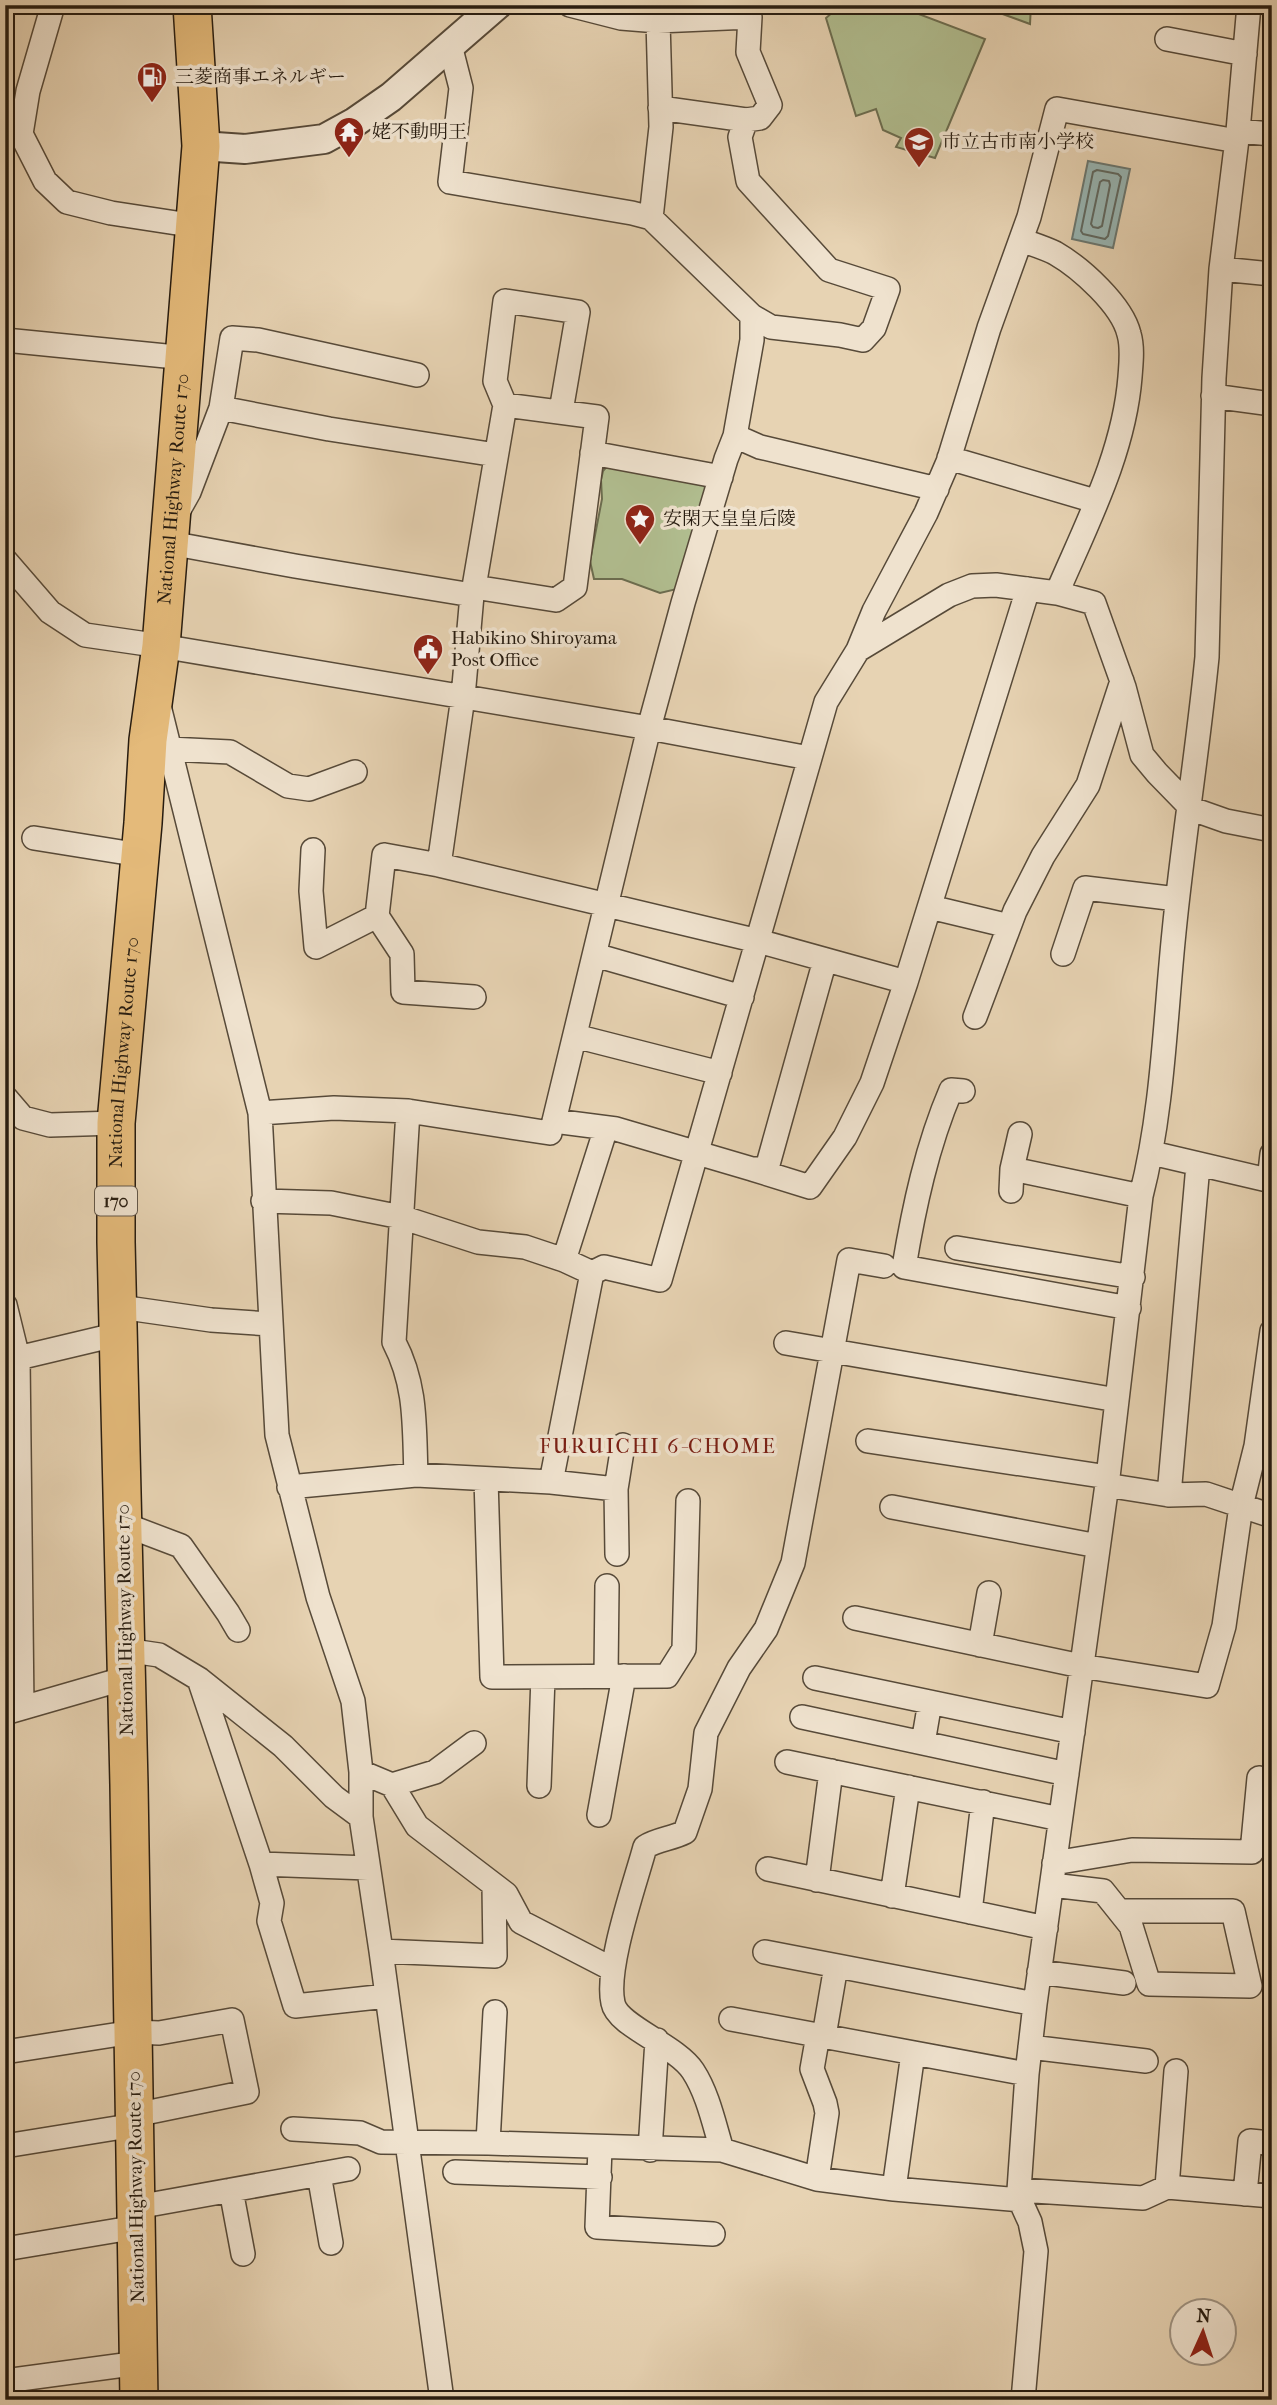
<svg xmlns="http://www.w3.org/2000/svg" width="1277" height="2405" font-family="'IM FELL French Canon','Noto Serif JP',serif">
  <rect width="100%" height="100%" fill="#e7d3b3"/>
  <filter id="stains"><feTurbulence type="fractalNoise" baseFrequency=".00286" numOctaves="4"/><feColorMatrix values="0 0 0 0 .2 0 0 0 0 .09 0 0 0 0 .02 0 0 0 .5 -.17"/></filter>
  <radialGradient id="worn" r=".72"><stop offset=".6" stop-color="#630" stop-opacity="0"/><stop offset="1" stop-color="#630" stop-opacity=".3"/></radialGradient>
  <path fill="#b1be90" stroke="#6c6d50" stroke-width="2" d="M 841,5 L 895,5 L 985,39 L 935,158 L 896,147 L 901,138 L 883,130 L 876,109 L 856,116 L 826,18 Z
    M 978,5 L 1031,5 L 1030,24 Z
    M 608,465 L 702,479 L 706,491 L 677,589 L 660,593 L 622,579 L 594,579 L 590,561 L 602,499 L 601,480 L 603,471 Z"/>
  <path fill="#98b6b4" stroke="#6b7872" stroke-width="2" d="M 1088,161 L 1130,169 L 1113,248 L 1072,239 Z"/>
  <g fill="none" stroke-linecap="round" stroke-linejoin="round">
    <path stroke="#606962" stroke-width="2" d="M 1097,170 L 1118,174 L 1121,177 L 1108,236 L 1105,239 L 1083,234 L 1081,231 L 1093,172 Z
      M 1103,180 L 1109,181 L 1110,185 L 1102,226 L 1098,228 L 1093,227 L 1091,224 L 1100,182 Z"/>
    <g stroke="#574a39" stroke-width="26">
      <path id="minor" d="M 53,5 L 28,91 L 21,134 L 45,181 L 67,202 L 111,213 L 196,226
        M 570,5 L 621,18 L 658,21 L 750,17 L 748,52 L 770,105 L 760,118 L 746,120 L 660,108
        M 1167,39 L 1245,54
        M 450,45 L 461,88 L 450,182 L 632,213 L 651,218 L 752,316 L 752,340 L 735,436 L 726,459 L 683,603 L 649,728 L 554,1121 L 616,1129 L 752,1169 L 767,1168 L 825,960
        M 746,120 L 740,137 L 748,181 L 829,270 L 888,289 L 874,328 L 863,340 L 840,335 L 771,327 L 752,316
        M 1238,131 L 1272,134
        M 651,218 L 661,127 L 658,21
        M 1021,240 C 1032,244 1045,248 1055,253 C 1081,268 1122,305 1129,334 C 1133,348 1131,363 1130,377 C 1124,453 1087,523 1057,593
        M 1221,269 L 1272,274
        M 5,340 L 186,358
        M 1213,396 L 1272,404
        M 505,405 L 495,381 L 505,301 L 578,312 L 561,411
        M 221,408 L 329,429 L 496,455
        M 735,436 L 760,447 L 937,489
        M 592,453 L 721,477
        M 949,458 L 1095,501
        M 180,508 L 189,492 L 221,408 L 232,338 L 258,340 L 417,375
        M 170,543 L 295,566 L 472,595
        M 5,560 L 50,612 L 85,635 L 161,646 L 649,728 L 809,758
        M 858,650 L 949,595 L 972,586 L 996,585 L 1057,593 L 1094,603 L 1124,687 L 1142,755 L 1157,773 L 1192,809 L 1226,821 L 1272,830
        M 160,710 L 260,1113 L 277,1435 L 318,1597 L 353,1701 L 361,1772 L 361,1817 L 381,1951 L 442,2400
        M 156,743 L 169,749 L 230,752 L 288,786 L 309,789 L 355,772
        M 34,838 L 140,855
        M 313,850 L 311,891 L 316,947 L 377,916 L 384,855 L 439,865 L 758,941 L 906,982
        M 439,865 L 463,697 L 472,595 L 474,587 L 505,405 L 597,417 L 575,587 L 556,600 L 474,587
        M 930,907 L 1009,926
        M 377,916 L 402,954 L 403,992 L 474,997
        M 1063,954 L 1085,888 L 1177,899
        M 595,955 L 742,997
        M 975,1017 L 1015,911 L 1043,856 L 1088,785 L 1122,681
        M 575,1036 L 720,1073
        M 963,1091 L 951,1090 C 927,1146 914,1207 904,1267 L 1129,1308
        M 5,1097 L 23,1118 L 50,1125 L 116,1123
        M 408,1111 L 394,1342 C 417,1386 414,1427 416,1475
        M 260,1113 L 334,1108 L 408,1111 L 550,1133
        M 1152,1153 L 1272,1181
        M 752,1169 L 810,1187 L 845,1137 L 872,1083 L 906,982 L 1028,589
        M 1012,1169 L 1141,1196
        M 1269,1181 L 1272,1154
        M 1011,1191 L 1012,1169 L 1020,1134
        M 263,1201 L 331,1203 L 401,1217 L 478,1242 L 525,1247 L 564,1260 L 592,1273
        M 957,1248 L 1133,1277
        M 564,1260 L 606,1128
        M 5,1305 L 18,1358 L 22,1708
        M 119,1311 L 134,1309 L 211,1320 L 270,1324
        M 786,1343 L 1117,1400
        M 5,1350 L 18,1358 L 119,1334
        M 868,1441 L 1108,1477
        M 486,1479 L 492,1677 L 667,1676 L 684,1649 L 688,1501
        M 551,1482 L 592,1273 L 604,1267 L 660,1280 L 826,702 L 858,650 L 874,611 L 926,513 L 948,462 L 989,328 L 1029,217 L 1057,109 L 1237,141
        M 1106,1485 L 1169,1495 L 1206,1494 L 1272,1516
        M 289,1487 L 416,1475 L 551,1482 L 616,1489
        M 1169,1495 L 1198,1165
        M 892,1507 L 1098,1546
        M 123,1524 L 181,1546 L 228,1613 L 238,1630
        M 617,1554 L 616,1489 L 623,1445
        M 855,1618 L 1081,1666 L 1207,1686 L 1224,1626 L 1241,1506 L 1256,1446 L 1272,1331
        M 980,1645 L 989,1593
        M 125,1650 L 159,1655 L 199,1679 L 283,1746 L 334,1797 L 361,1817
        M 606,1676 L 607,1586
        M 815,1678 L 1073,1732
        M 199,1679 L 261,1864 L 272,1903 L 269,1921 L 295,2006 L 387,1996
        M 5,1713 L 126,1678
        M 802,1717 L 1067,1774
        M 923,1743 L 930,1702
        M 787,1762 L 1060,1819
        M 361,1772 L 392,1785 L 417,1826 L 506,1894 L 521,1922 L 612,1969
        M 392,1785 L 435,1772 L 474,1743
        M 539,1786 L 543,1677
        M 599,1815 L 624,1676
        M 1054,1863 L 1132,1850 L 1252,1852 L 1259,1778
        M 261,1864 L 368,1868
        M 768,1869 L 1046,1928
        M 817,1880 L 831,1771
        M 1052,1885 L 1103,1891 L 1131,1926 L 1149,1984 L 1250,1986 L 1233,1911 L 1119,1911
        M 892,1896 L 908,1787
        M 970,1912 L 983,1802
        M 381,1951 L 495,1956 L 494,1886
        M 765,1952 L 1035,2004
        M 1039,1972 L 1124,1983
        M 731,2019 L 1027,2074
        M 824,2036 L 836,1966
        M 1030,2047 L 1146,2061
        M 5,2052 L 133,2032 L 159,2033 L 232,2020 L 247,2092 L 135,2115
        M 293,2129 L 360,2133 L 381,2142 L 488,2143 L 722,2150 L 817,2179 L 894,2189 L 1020,2200
        M 488,2143 L 495,2012
        M 5,2146 L 135,2125
        M 600,2148 L 597,2227 L 713,2234
        M 650,2150 L 657,2040
        M 722,2150 C 714,2124 708,2094 693,2071 C 676,2045 617,2026 613,2003 C 605,1968 635,1884 645,1847 C 658,1839 671,1839 685,1832 L 700,1789 L 706,1733 L 739,1668 L 766,1629 L 793,1563 L 849,1260 L 884,1266
        M 455,2172 L 600,2177
        M 319,2174 L 331,2243
        M 817,2179 L 827,2113 L 825,2103 L 812,2069 L 818,2035
        M 1167,2187 L 1176,2071
        M 894,2189 L 913,2053
        M 231,2190 L 243,2254
        M 1019,2190 L 1143,2198 L 1167,2187 L 1272,2196
        M 1245,2194 L 1250,2141 L 1272,2143
        M 137,2207 L 348,2169
        M 5,2249 L 137,2227
        M 5,2381 L 139,2363
        M 1023,2400 L 1036,2251 L 1030,2222 L 1020,2200 L 1019,2190 L 1027,2074 L 1035,2004 L 1108,1477 L 1141,1196 C 1163,1110 1165,1020 1174,932 C 1183,840 1198,749 1207,657 L 1214,378 L 1221,269 L 1238,131 L 1249,5"/>
    </g>
    <g stroke="#574a39" stroke-width="32">
      <path id="tertiary" d="M 201,146 L 245,149 L 324,139 L 355,122 L 391,97 L 497,5"/>
    </g>
    <g stroke="#271c10" stroke-width="40">
      <g id="trunk">
        <path id="s1" d="M 139,2400 L 129,1785 L 116,1242 L 116,1123 L 143,823 L 148,740 L 161,646 L 201,146 L 192,5"/>
      </g>
    </g>
    <use href="#minor" stroke="#efe2ce" stroke-width="23"/>
    <use href="#tertiary" stroke="#efe2ce" stroke-width="28"/>
    <use href="#trunk" stroke="#e4ba7a" stroke-width="37"/>
  </g>
  <defs>
    <g id="fuel-pin" transform="scale(1.575)"><path d="M0 17L-7.5 6A9.5 9.5 0 1 1 7.5 6Z" fill="#8f2418" stroke="#efe2ce"/><path d="M-5.5-6h7V0h2V4h1.3V-2.5L3-4.5l.8-.8L6-3V5H2.5V1h-1V6h-7ZM-4.2-4.7v3.2H.2V-4.7Z" fill="#fff"/></g>
    <g id="temple-pin" transform="scale(1.575)"><path d="M0 17L-7.5 6A9.5 9.5 0 1 1 7.5 6Z" fill="#8f2418" stroke="#efe2ce"/><path d="M0-6L5-2H3V0L6.5 2.5H4V6H1.5V3h-3V6H-4V2.5H-6.5L-3 0V-2H-5Z" fill="#fff"/></g>
    <g id="school-pin" transform="scale(1.575)"><path d="M0 17L-7.5 6A9.5 9.5 0 1 1 7.5 6Z" fill="#8f2418" stroke="#efe2ce"/><path d="M0-5L7-2L0 1L-7-2ZM-4 1L0 2.5L4 1V4Q0 6-4 4Z" fill="#fff"/></g>
    <g id="sight-pin" transform="scale(1.575)"><path d="M0 17L-7.5 6A9.5 9.5 0 1 1 7.5 6Z" fill="#8f2418" stroke="#efe2ce"/><path d="M0-6L1.8-2.2L6-1.7L2.9 1.2L3.7 5.4L0 3.3L-3.7 5.4L-2.9 1.2L-6-1.7L-1.8-2.2Z" fill="#fff"/></g>
    <g id="civic-pin" transform="scale(1.575)"><path d="M0 17L-7.5 6A9.5 9.5 0 1 1 7.5 6Z" fill="#8f2418" stroke="#efe2ce"/><path d="M-.6-6.5H3V-4.5H.6V-3L4-1V1h2V6H-6V1h2V-1L-.6-3ZM-1.2 2.5V6h2.4V2.5Z" fill="#fff"/></g>
  </defs>
  <g fill-rule="evenodd">
    <use href="#fuel-pin" x="152" y="77"/>
    <use href="#temple-pin" x="349" y="132"/>
    <use href="#school-pin" x="919" y="142"/>
    <use href="#sight-pin" x="640" y="519"/>
    <use href="#civic-pin" x="428" y="649"/>
  </g>
  <g text-anchor="middle" dominant-baseline="central" stroke-width="7" stroke-linejoin="round" paint-order="stroke">
    <rect fill="#efe2ce" stroke="#635749" stroke-width="2" x="95" y="1186.5" width="42" height="29" rx="5"/>
    <g font-size="18" font-weight="bold" fill="#271c10">
      <text x="116" y="1201">170</text>
    </g>
    <g font-size="19" fill="#271c10" stroke="#efe2ce" text-anchor="start">
      <text x="175" y="77">三菱商事エネルギー</text>
      <text x="372" y="132">姥不動明王</text>
      <text x="942" y="142">市立古市南小学校</text>
      <text x="663" y="519">安閑天皇皇后陵</text>
      <text x="451" y="638">Habikino Shiroyama<tspan x="451" dy="22">Post Office</tspan></text>
    </g>
    <g font-size="19" fill="#271c10" stroke="#efe2ce">
      <text stroke="none"><textPath href="#s1" startOffset="1914">National Highway Route 170</textPath></text>
      <text stroke="none"><textPath href="#s1" startOffset="1348">National Highway Route 170</textPath></text>
      <text transform="translate(125 1620) rotate(-91)">National Highway Route 170</text>
      <text transform="translate(136 2187) rotate(-91)">National Highway Route 170</text>
    </g>
    <g font-size="21" letter-spacing="2" fill="#7a1f14" stroke="#efe2ce">
      <text x="658" y="1446">FURUICHI 6-CHOME</text>
    </g>
  </g>
  <rect width="1277" height="2405" fill="none" stroke="#e7d3b3" stroke-width="28"/>
  <rect x="7" y="7" width="1263" height="2391" fill="none" stroke="#271c10" stroke-width="3.5"/>
  <rect x="14" y="14" width="1249" height="2377" fill="none" stroke="#271c10" stroke-width="2"/>
  <g transform="translate(1203 2332) rotate(3)"><circle r="33" fill="#efe2ce" stroke="#9f9382" stroke-width="2"/>
  <path d="M0-5L12 26L0 18L-12 26Z" fill="#8f2418"/>
  <text y="-10" font-size="19" font-weight="bold" text-anchor="middle" fill="#271c10">N</text>
  </g>
  <rect width="100%" height="100%" filter="url(#stains)"/>
  <rect width="100%" height="100%" fill="url(#worn)"/>
</svg>
